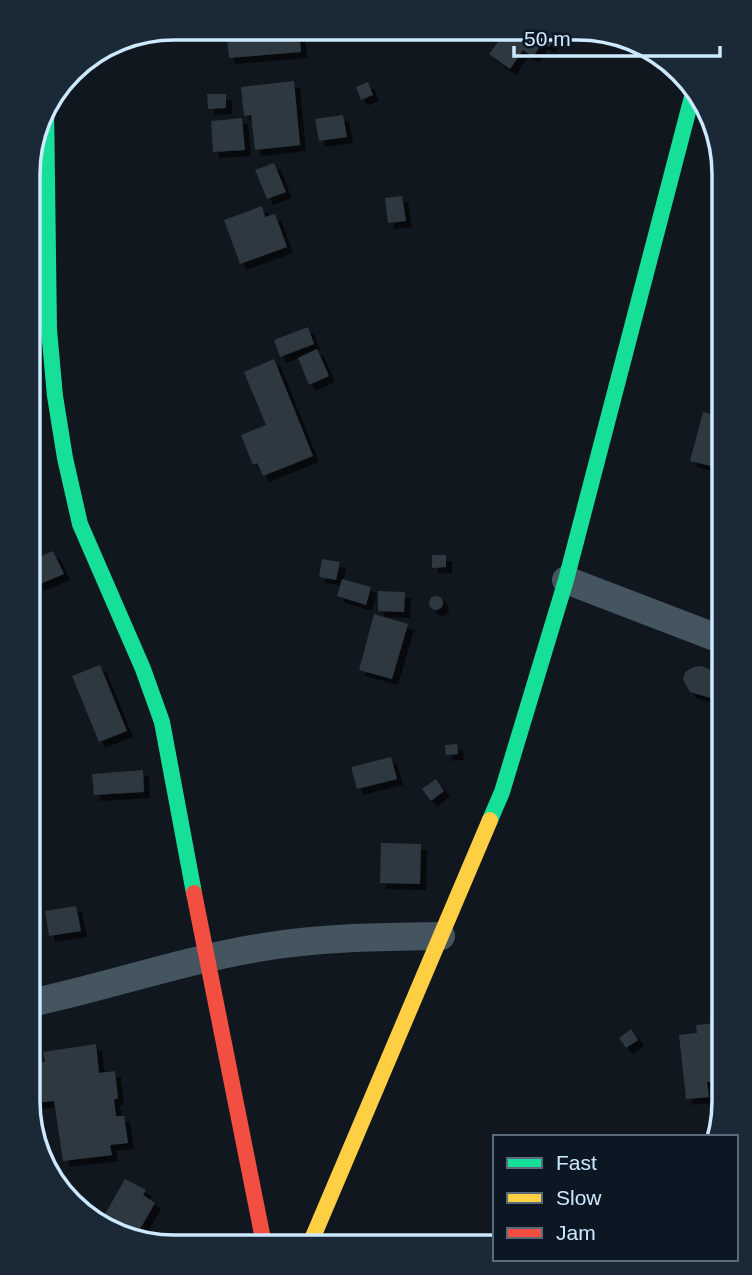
<svg xmlns="http://www.w3.org/2000/svg" width="752" height="1275" font-family="Helvetica,sans-serif">
  <defs>
    <filter id="shadow"><feDropShadow dx="6" dy="6" stdDeviation="0" flood-color="#0009"/></filter>
  </defs>
  <rect width="100%" height="100%" fill="#11171e"/>
  <path fill="#2e3740" filter="url(#shadow)" d="M 226,28 L 299,29 L 301,52 L 229,58 Z
    M 507,30 L 561,30 L 549,47 L 542,43 L 533,57 L 523,50 L 510,69 L 489,54 Z
    M 294,81 L 300,145 L 255,150 L 251,115 L 244,116 L 241,87 Z
    M 368,82 L 373,95 L 361,100 L 356,87 Z
    M 207,94 L 226,94 L 226,108 L 208,109 Z
    M 343,115 L 347,137 L 319,141 L 315,119 Z
    M 242,118 L 245,150 L 213,152 L 211,121 Z
    M 274,163 L 286,192 L 267,199 L 255,170 Z
    M 402,196 L 406,221 L 388,223 L 385,198 Z
    M 262,206 L 265,217 L 275,214 L 287,247 L 240,264 L 224,220 Z
    M 308,327 L 314,344 L 280,357 L 274,340 Z
    M 317,349 L 329,376 L 309,385 L 298,358 Z
    M 274,359 L 313,456 L 263,476 L 257,463 L 253,465 L 241,435 L 266,425 L 244,372 Z
    M 703,412 L 718,416 L 719,468 L 690,461 Z
    M 53,551 L 64,574 L 38,585 L 32,572 L 32,560 Z
    M 432,555 L 446,555 L 446,567 L 432,568 Z
    M 322,559 L 340,562 L 336,580 L 319,577 Z
    M 342,579 L 371,587 L 366,605 L 337,596 Z
    M 378,591 L 405,592 L 404,612 L 378,611 Z
    M429 603a7 7 0 1 1 14 0a7 7 0 1 1-14 0Z
    M 374,614 L 408,624 L 392,679 L 359,670 Z
    M 100,665 L 127,731 L 99,742 L 72,676 Z
    M 701,666 L 720,673 L 721,701 L 690,692 L 683,680 L 685,672 L 694,667 Z
    M 457,744 L 458,754 L 446,755 L 445,745 Z
    M 391,757 L 397,779 L 357,789 L 351,767 Z
    M 143,770 L 144,792 L 94,795 L 92,774 Z
    M 436,779 L 444,791 L 431,801 L 422,789 Z
    M 381,843 L 421,844 L 420,884 L 380,883 Z
    M 76,906 L 81,931 L 49,936 L 45,911 Z
    M 720,1023 L 721,1032 L 723,1032 L 723,1080 L 707,1082 L 709,1097 L 686,1099 L 679,1035 L 697,1033 L 696,1025 Z
    M 631,1029 L 638,1040 L 626,1048 L 619,1038 Z
    M 96,1044 L 99,1073 L 115,1071 L 118,1098 L 114,1100 L 116,1116 L 124,1116 L 128,1143 L 110,1145 L 112,1155 L 63,1161 L 54,1101 L 36,1103 L 35,1063 L 45,1062 L 43,1052 Z
    M 125,1179 L 146,1190 L 143,1195 L 155,1203 L 136,1236 L 121,1228 L 120,1231 L 100,1223 Z"/>
  <g fill="none" stroke-linecap="round" stroke-linejoin="round">
    <path stroke="#45555f" stroke-width="28" d="M 566,580 L 720,639
      M 35,1002 C 113,985 190,958 270,946 C 326,937 384,937 441,936"/>
    <path stroke="#16e098" stroke-width="16" d="M 46,105 L 49,330 L 55,396 L 65,458 L 80,524 L 143,669 L 162,722 L 194,893
      M 490,820 L 502,792 L 566,580 L 693,93"/>
    <path stroke="#ffcf43" stroke-width="16" d="M 310,1244 L 490,820"/>
    <path stroke="#f24e42" stroke-width="16" d="M 194,893 L 264,1244"/>
  </g>
  <path d="M0 0H752V1275H0ZM174 40H578A134 134 0 0 1 712 174V1101A134 134 0 0 1 578 1235H174A134 134 0 0 1 40 1101V174A134 134 0 0 1 174 40Z" fill="#1b2835" fill-rule="evenodd"/>
  <path fill="none" stroke="#cde9ff" stroke-width="3.5" d="M174 40H578A134 134 0 0 1 712 174V1101A134 134 0 0 1 578 1235H174A134 134 0 0 1 40 1101V174A134 134 0 0 1 174 40Z"/>
  <rect x="493" y="1135" width="245" height="126" fill="#0c1723" stroke="#596b7b" stroke-width="2"/>
  <rect x="507" y="1158" width="35" height="10" fill="#16e098" stroke="#596b7b" stroke-width="2"/>
  <text x="556" y="1170" font-size="21" fill="#cde9ff">Fast</text>
  <rect x="507" y="1193" width="35" height="10" fill="#ffcf43" stroke="#596b7b" stroke-width="2"/>
  <text x="556" y="1205" font-size="21" fill="#cde9ff">Slow</text>
  <rect x="507" y="1228" width="35" height="10" fill="#f24e42" stroke="#596b7b" stroke-width="2"/>
  <text x="556" y="1240" font-size="21" fill="#cde9ff">Jam</text>
  <path d="M514 46v10h206v-10" fill="none" stroke="#cde9ff" stroke-width="3.5"/>
  <text x="524" y="46" font-size="21" fill="#cde9ff" stroke="#0c1723" stroke-width="5" paint-order="stroke">50 m</text>
</svg>
